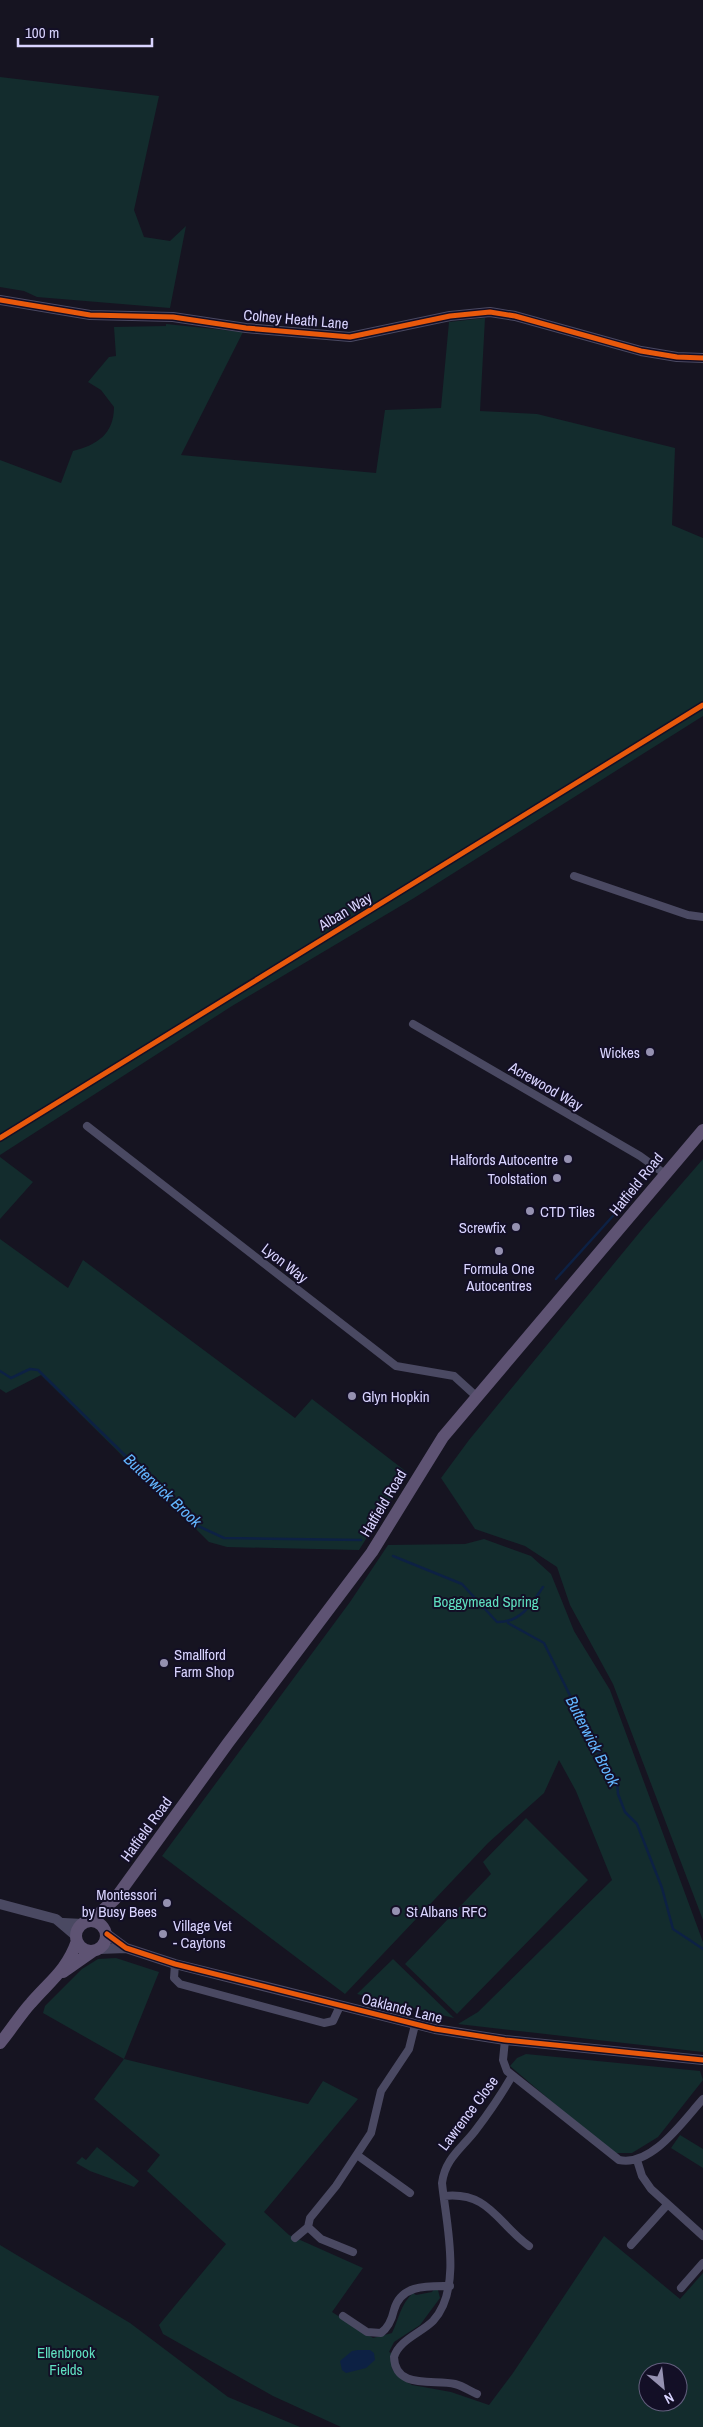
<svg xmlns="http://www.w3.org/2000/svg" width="703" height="2427" font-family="'Archivo Narrow',sans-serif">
  <rect width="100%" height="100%" fill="#161421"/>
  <path fill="#132c2d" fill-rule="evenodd" d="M 0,77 L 159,96 L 134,210 L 144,237 L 170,241 L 186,226 L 170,308 L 37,297 L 24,291 L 0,287 Z
    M 485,318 L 480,411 L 537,414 L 675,448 L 672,525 L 703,538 L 703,716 L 414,898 L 232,1006 L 0,1155 L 0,460 L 61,483 L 73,451 C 97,445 114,434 114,407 L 101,390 L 88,382 L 109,357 L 116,356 L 114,327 L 166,326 L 166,324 L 243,332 L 181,455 L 376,473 L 385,410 L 441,408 L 449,322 Z
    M 0,1157 L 33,1182 L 0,1219 Z
    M 703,1159 L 703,1920 L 613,1684 L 570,1605 L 557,1567 L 525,1546 L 475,1529 L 441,1478 L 469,1440 L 644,1227 Z
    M 0,1239 L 68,1288 L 83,1260 L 295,1418 L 312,1399 L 408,1473 L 359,1550 L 227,1547 L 209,1542 L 41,1375 L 6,1393 L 0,1389 Z
    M 484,1539 L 531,1556 L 551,1574 L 574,1631 L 610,1690 L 703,1942 L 703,2052 L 458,2024 L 478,2012 L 612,1880 L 576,1791 L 559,1760 L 544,1793 L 488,1843 L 345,1994 L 162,1856 L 350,1602 L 388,1545 L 465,1544 Z
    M 526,1818 L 588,1880 L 457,2014 L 405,1964 L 491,1874 L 483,1862 Z
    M 116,1958 L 159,1972 L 124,2059 L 308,2104 L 323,2081 L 358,2099 L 264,2212 L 289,2235 L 363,2268 L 332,2312 L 373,2338 L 392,2333 C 399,2319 400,2305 413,2293 L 416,2295 L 432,2292 L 434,2289 L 438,2290 L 440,2298 L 420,2325 L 394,2342 L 389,2352 L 391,2353 L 392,2369 L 400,2378 L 412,2385 L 451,2392 L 489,2405 L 513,2373 L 604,2236 L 680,2299 L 703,2273 L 703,2427 L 341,2427 L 273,2396 L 163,2334 L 159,2325 L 226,2244 L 147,2171 L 160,2155 L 94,2099 L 124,2059 L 43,2013 L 45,2006 L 82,1969 L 98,1959 ZM 648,2372 L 678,2372 L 678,2402 L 648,2402 Z
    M 393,1959 L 454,2018 L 357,1994 Z
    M 526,2054 L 700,2071 L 703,2080 L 658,2137 L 632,2153 L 615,2153 L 592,2136 L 510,2066 L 517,2058 Z
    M 680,2135 L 703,2149 L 703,2168 L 671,2148 Z
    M 97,2147 L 139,2181 L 134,2187 L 90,2171 L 76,2163 L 82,2157 L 86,2160 Z
    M 0,2245 L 130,2323 L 228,2397 L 300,2427 L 0,2427 Z"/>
  <path fill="#0d2144" d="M 358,2350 L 370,2350 L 374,2353 L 375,2360 L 366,2368 L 346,2373 L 342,2370 L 340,2361 L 352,2351 Z"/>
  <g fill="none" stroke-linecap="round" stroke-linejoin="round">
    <path stroke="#0d2144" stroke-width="2.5" d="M 556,1279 L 640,1186
      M 0,1371 L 11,1378 L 30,1369 L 38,1370 L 196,1525 L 224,1538 L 361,1540
      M 393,1556 L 462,1584 L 497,1622 C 520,1623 532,1604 543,1587
      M 508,1623 L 544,1643 L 597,1750 L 605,1770 L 617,1782 L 618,1794 L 625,1812 L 637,1824 L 662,1888 L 673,1929 L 703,1949"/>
    <path stroke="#4a4962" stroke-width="8" d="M 574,876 L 688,915 L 703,917
      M 413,1024 L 640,1156 L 665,1174
      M 87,1126 L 396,1366 L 454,1376 L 476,1396
      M 175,1964 L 174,1978 L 180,1984 L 324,2023 L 333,2021 L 340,2006
      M 505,2040 L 503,2060 L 507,2071 L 619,2160 C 652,2167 683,2121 703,2099
      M 357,2155 L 410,2193
      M 637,2160 L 642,2176 L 651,2189 L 703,2236
      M 444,2196 C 489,2191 498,2224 529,2246
      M 308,2227 L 321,2239 L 353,2252
      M 295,2238 L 308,2227 L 310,2218 L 336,2186 L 371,2133 L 381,2091 L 409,2049 L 415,2025
      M 631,2245 L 667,2205
      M 681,2288 L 703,2263
      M 343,2316 L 367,2332 L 381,2333 C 389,2327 392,2319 394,2310 C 401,2284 428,2286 450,2286
      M 477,2394 C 470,2391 463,2386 455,2384 C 434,2379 395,2390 394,2357 C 399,2340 421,2333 433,2321 C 463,2289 446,2223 442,2183 C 445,2159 461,2149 475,2131 C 488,2114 501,2095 512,2076"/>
    <path stroke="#4a4962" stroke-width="10" d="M 0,300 L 90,315 L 173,317 L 246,328 L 350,337 L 450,316 L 490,312 L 515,316 L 641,351 L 677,357 L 703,358
      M 0,1904 L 56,1919 L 76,1936
      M 63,1923 L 83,1924
      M 107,1934 L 126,1948 L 175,1964 L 435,2029 L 505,2040 L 703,2060
      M 99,1949 L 126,1948"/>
    <path stroke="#5e5373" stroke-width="12" d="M76 1936a15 15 0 1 1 30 0a15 15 0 1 1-30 0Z
      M 91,1921 L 115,1899 L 228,1743 L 372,1552 L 443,1437 L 703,1130
      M 63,1972 L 93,1951
      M 0,2043 C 11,2030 20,2015 31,2003 C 50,1981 67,1970 77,1941"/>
    <g stroke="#130f26" stroke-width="8">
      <path id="cycleway" d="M 0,300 L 90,315 L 173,317 L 246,328 L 350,337 L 450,316 L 490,312 L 515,316 L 641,351 L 677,357 L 703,358
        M 0,1138 L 703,705
        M 107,1934 L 126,1948 L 175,1964 L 435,2029 L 505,2040 L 703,2060"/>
    </g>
    <use href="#cycleway" stroke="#e8590c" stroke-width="5"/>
  </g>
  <g fill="#9591b1" stroke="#130f26" stroke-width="2">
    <circle cx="650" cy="1052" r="5"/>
    <circle cx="568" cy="1159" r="5"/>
    <circle cx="557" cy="1178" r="5"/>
    <circle cx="530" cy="1211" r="5"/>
    <circle cx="516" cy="1227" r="5"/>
    <circle cx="499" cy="1251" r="5"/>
    <circle cx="352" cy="1396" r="5"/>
    <circle cx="164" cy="1663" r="5"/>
    <circle cx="167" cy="1903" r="5"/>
    <circle cx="396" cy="1911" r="5"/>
    <circle cx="163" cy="1934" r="5"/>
  </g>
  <g text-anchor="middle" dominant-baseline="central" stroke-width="4" stroke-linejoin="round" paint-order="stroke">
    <g font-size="15" fill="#d9d4ff" stroke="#130f26">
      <text transform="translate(296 319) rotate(5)">Colney Heath Lane</text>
      <text transform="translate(345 911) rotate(-31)">Alban Way</text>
      <text transform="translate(546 1086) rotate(30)">Acrewood Way</text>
      <text transform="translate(636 1184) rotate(-51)">Hatfield Road</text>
      <text transform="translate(285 1263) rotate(38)">Lyon Way</text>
      <text transform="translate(383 1503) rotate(-59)">Hatfield Road</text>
      <text transform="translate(146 1829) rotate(-54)">Hatfield Road</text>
      <text transform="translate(402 2008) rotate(14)">Oaklands Lane</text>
      <text transform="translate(468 2113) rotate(-53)">Lawrence Close</text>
    </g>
    <g font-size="15" fill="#d9d4ff" stroke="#130f26" text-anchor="end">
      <text x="640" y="1052">Wickes</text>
      <text x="558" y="1159">Halfords Autocentre</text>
      <text x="547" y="1178">Toolstation</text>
      <text x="540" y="1211" text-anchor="start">CTD Tiles</text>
      <text x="506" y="1227">Screwfix</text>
      <text x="499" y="1268" text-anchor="middle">Formula One<tspan x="499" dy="17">Autocentres</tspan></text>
      <text x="362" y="1396" text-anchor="start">Glyn Hopkin</text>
      <text x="174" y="1654" text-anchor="start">Smallford<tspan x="174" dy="17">Farm Shop</tspan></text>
      <text x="157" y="1894">Montessori<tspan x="157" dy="17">by Busy Bees</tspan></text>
      <text x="406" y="1911" text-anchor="start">St Albans RFC</text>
      <text x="173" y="1925" text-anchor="start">Village Vet<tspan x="173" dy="17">- Caytons</tspan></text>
    </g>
    <g font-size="15" fill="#5fe0c0" stroke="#130f26">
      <text x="486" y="1601">Boggymead Spring</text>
      <text x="66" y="2352">Ellenbrook<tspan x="66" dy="17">Fields</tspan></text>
    </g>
    <g font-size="16" font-style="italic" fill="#62b6ff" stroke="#130f26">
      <text transform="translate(163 1490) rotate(43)">Butterwick Brook</text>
      <text transform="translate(593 1741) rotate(63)">Butterwick Brook</text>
    </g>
  </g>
  <g transform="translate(663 2387) rotate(152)"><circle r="24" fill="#130f26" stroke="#625e7d"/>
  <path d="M0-4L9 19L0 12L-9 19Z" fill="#9591b1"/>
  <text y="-8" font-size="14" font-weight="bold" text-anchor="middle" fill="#d9d4ff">N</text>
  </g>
  <path d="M18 38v8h134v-8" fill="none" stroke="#d9d4ff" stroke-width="2.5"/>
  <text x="25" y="38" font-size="15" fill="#d9d4ff" stroke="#130f26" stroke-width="4" paint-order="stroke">100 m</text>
</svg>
